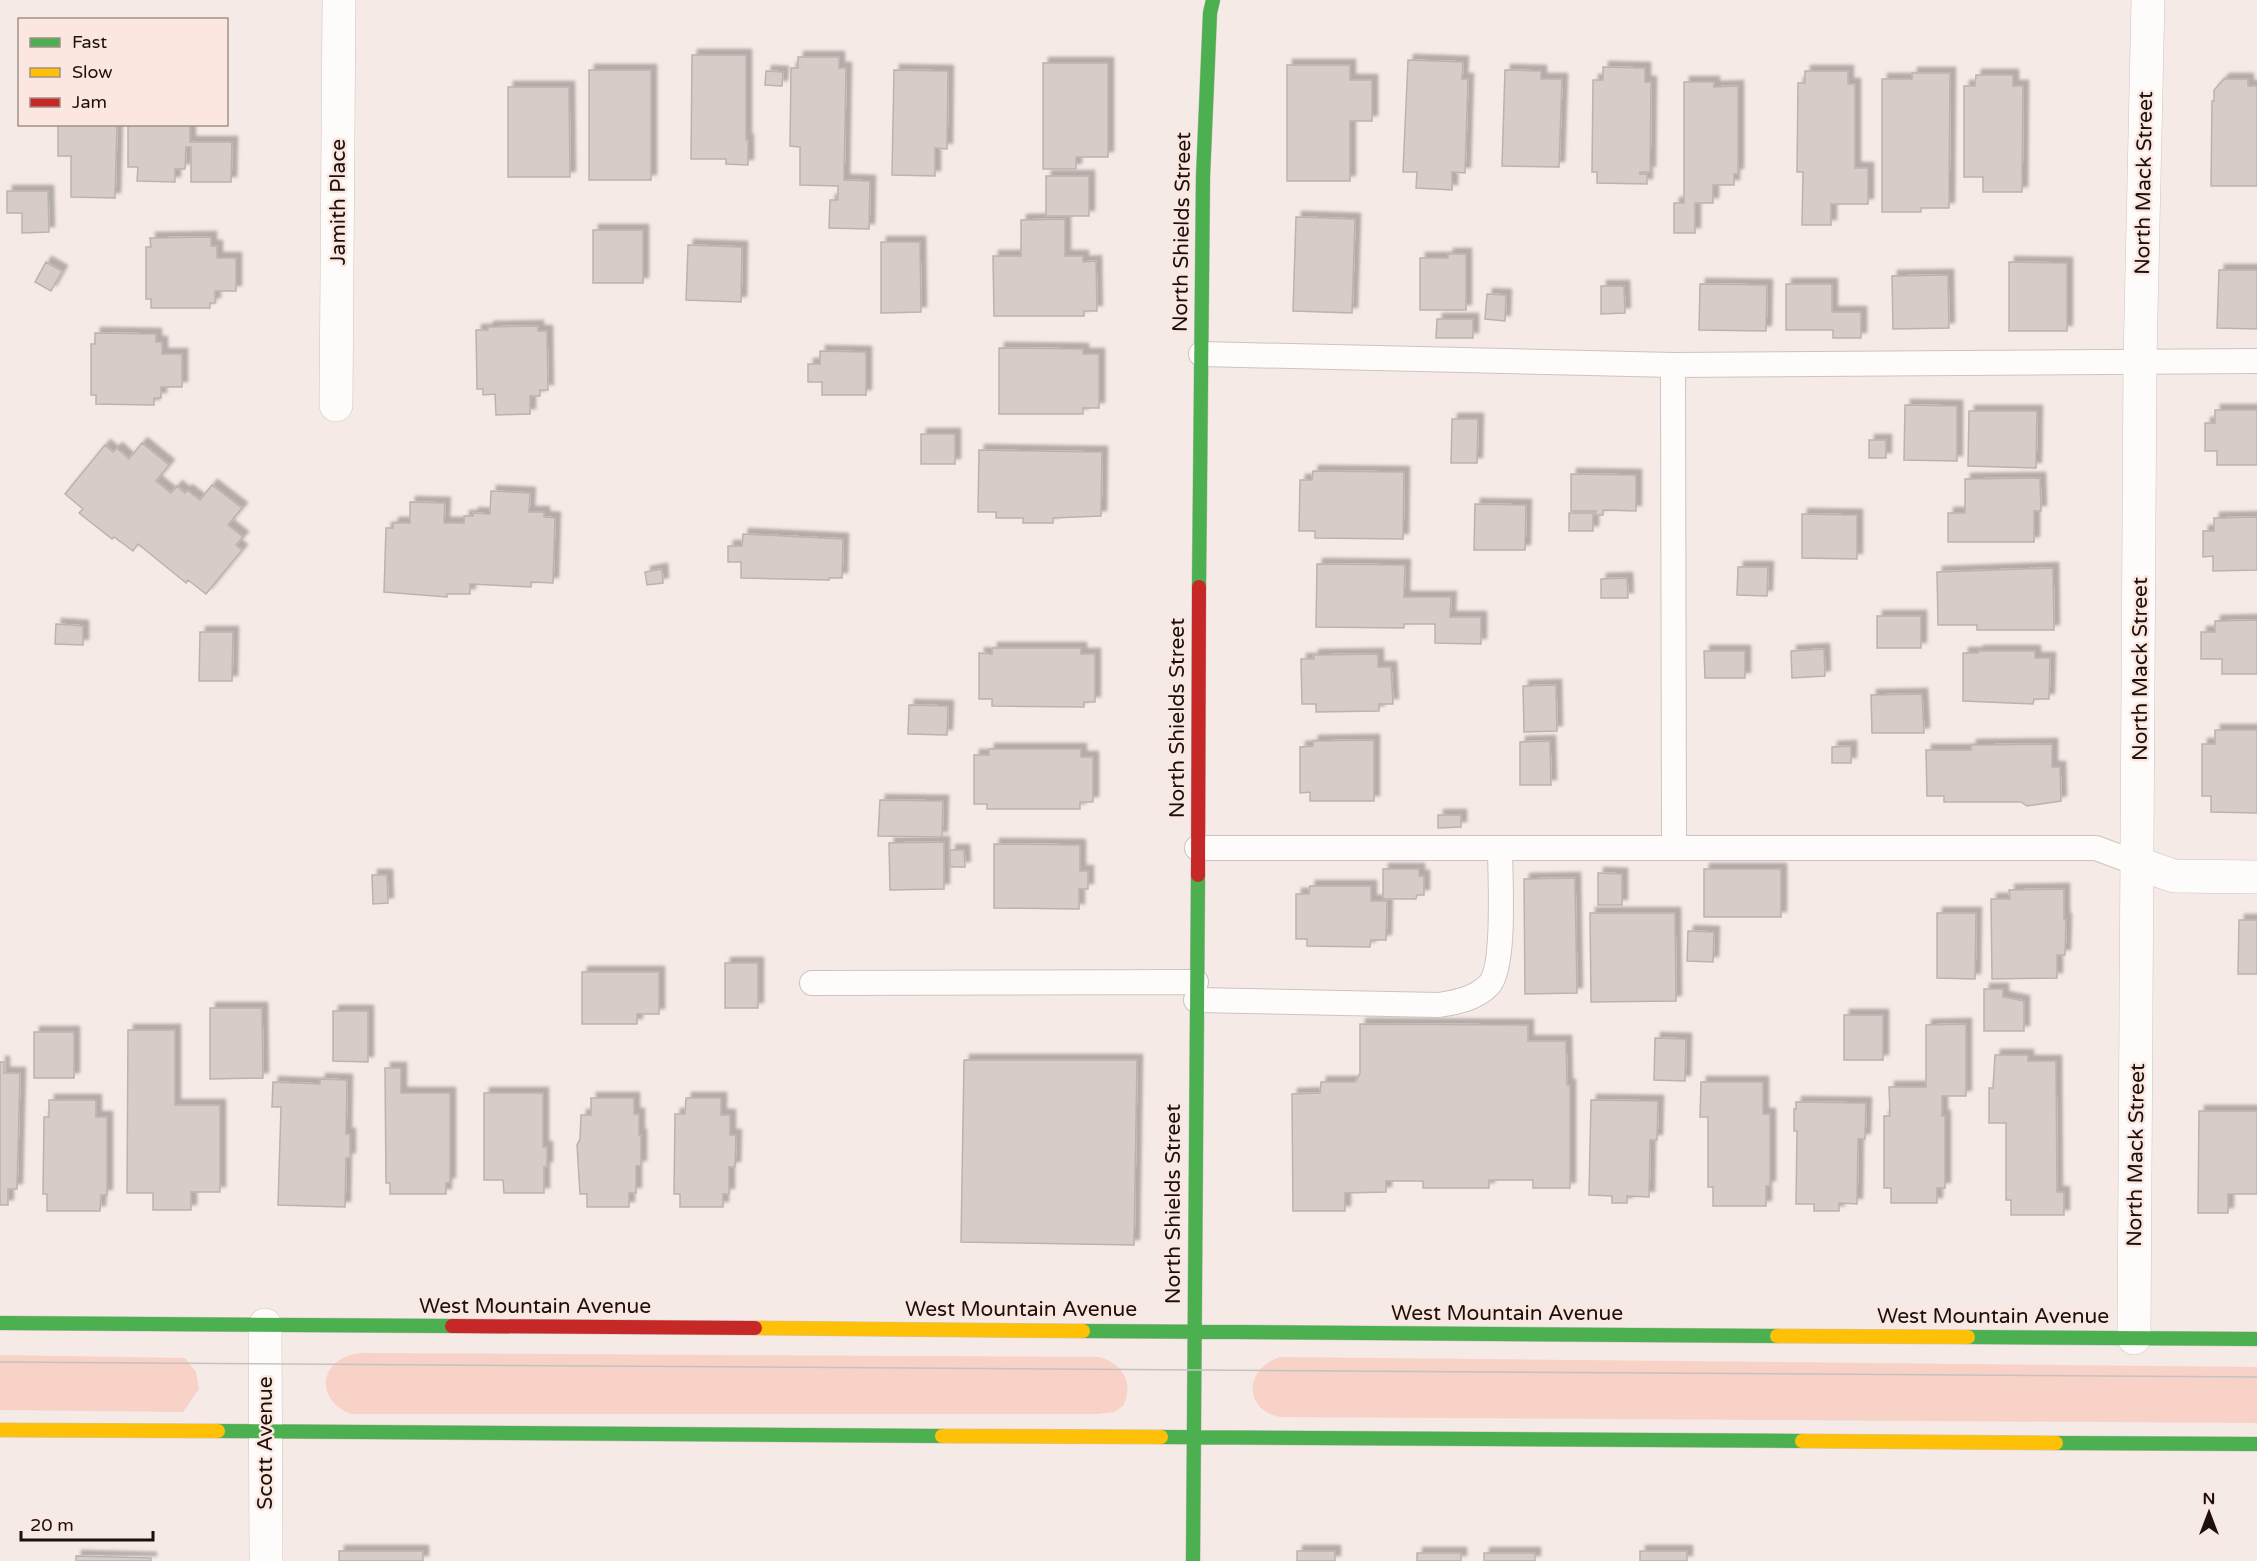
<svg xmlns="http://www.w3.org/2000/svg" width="2257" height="1561" font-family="'Varela Round',sans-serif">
  <defs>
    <filter id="shadow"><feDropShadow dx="5.5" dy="-5.5" stdDeviation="1.5" flood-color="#0004"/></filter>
  </defs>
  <rect width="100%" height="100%" fill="#f5eae6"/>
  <path fill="#f8d2c6" d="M 361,1353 L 1099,1357 C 1122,1363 1135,1383 1123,1406 L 1114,1412 L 1097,1414 L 351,1414 C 312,1399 321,1356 361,1353 Z
    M 0,1355 L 185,1358 L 196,1372 L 199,1389 L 183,1412 L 0,1410 Z
    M 1280,1357 L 2257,1367 L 2257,1423 L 1280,1417 C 1242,1409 1245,1368 1280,1357 Z"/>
  <path fill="#d7ccc8" stroke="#bcb2ae" stroke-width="1.5" filter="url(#shadow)" d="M 692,55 L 746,55 L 746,140 L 748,140 L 748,165 L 726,164 L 726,159 L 691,159 Z
    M 798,57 L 839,57 L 839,68 L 846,68 L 844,180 L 870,181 L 869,229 L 829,228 L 830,200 L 838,200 L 838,186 L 800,185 L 800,147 L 790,146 L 791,68 L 798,68 Z
    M 1408,60 L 1463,62 L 1462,79 L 1468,79 L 1465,173 L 1452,172 L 1452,190 L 1416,188 L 1417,172 L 1403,172 Z
    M 1043,63 L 1108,63 L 1108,157 L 1076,157 L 1076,169 L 1043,169 Z
    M 1287,65 L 1350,65 L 1350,80 L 1372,80 L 1372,121 L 1350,121 L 1350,181 L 1287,181 Z
    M 1603,67 L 1645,68 L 1645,82 L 1651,82 L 1650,172 L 1640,172 L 1640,174 L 1647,174 L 1647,184 L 1597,183 L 1597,172 L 1592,172 L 1593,80 L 1603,80 Z
    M 589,70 L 651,70 L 651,180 L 589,180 Z
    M 894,70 L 948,71 L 947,149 L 935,148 L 935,176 L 892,175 Z
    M 1505,70 L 1541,71 L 1541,79 L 1562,79 L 1559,167 L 1502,166 Z
    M 766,71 L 783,72 L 782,86 L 765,85 Z
    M 1805,71 L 1848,71 L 1848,84 L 1855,84 L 1855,168 L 1868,168 L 1868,204 L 1831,204 L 1831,225 L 1802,225 L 1803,172 L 1797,172 L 1798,83 L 1805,83 Z
    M 1912,73 L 1950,73 L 1949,208 L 1921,208 L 1921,212 L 1882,212 L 1882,79 L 1912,79 Z
    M 1976,75 L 2013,75 L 2013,86 L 2023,86 L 2022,192 L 1983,192 L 1983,177 L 1964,177 L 1964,86 L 1975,86 Z
    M 2224,79 L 2248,79 L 2248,86 L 2257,86 L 2257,186 L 2211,186 L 2212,101 L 2214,101 L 2214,90 Z
    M 1684,82 L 1714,82 L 1714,87 L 1738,86 L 1738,174 L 1734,174 L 1734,185 L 1713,185 L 1713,203 L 1695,203 L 1695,233 L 1674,233 L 1674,203 L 1684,203 Z
    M 508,87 L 569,87 L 570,177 L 508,177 Z
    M 58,124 L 117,124 L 115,198 L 71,197 L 71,156 L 58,156 Z
    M 128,124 L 190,124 L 190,142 L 232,142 L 231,182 L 191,182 L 191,147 L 186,147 L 185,169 L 175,169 L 175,182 L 137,181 L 138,167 L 128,167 Z
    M 1046,176 L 1089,176 L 1089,216 L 1046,216 Z
    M 7,191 L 48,191 L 49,232 L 22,233 L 22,213 L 7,213 Z
    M 1296,217 L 1355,219 L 1352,313 L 1293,311 Z
    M 1065,219 L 1065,256 L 1083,256 L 1083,262 L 1096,261 L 1097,311 L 1084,311 L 1084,316 L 994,316 L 993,256 L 1021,256 L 1021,220 Z
    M 593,230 L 643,230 L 643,283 L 593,283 Z
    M 211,237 L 211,246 L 217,246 L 217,258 L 236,258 L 236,291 L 215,291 L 215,303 L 210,303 L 210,308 L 151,308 L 151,299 L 146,299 L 146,247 L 151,247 L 150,238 Z
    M 881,242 L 920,242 L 921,312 L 881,313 Z
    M 688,245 L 742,247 L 741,302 L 686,300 Z
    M 1448,254 L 1466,254 L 1466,310 L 1420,310 L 1420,258 L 1448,258 Z
    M 46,262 L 62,271 L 51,291 L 35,282 Z
    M 2009,262 L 2067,263 L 2067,331 L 2009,331 Z
    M 2219,270 L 2257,270 L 2257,329 L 2217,328 Z
    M 1948,275 L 1949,328 L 1893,329 L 1892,276 Z
    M 1700,284 L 1767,285 L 1766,331 L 1699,330 Z
    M 1786,284 L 1832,284 L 1832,312 L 1861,312 L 1861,338 L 1833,338 L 1833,330 L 1786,330 Z
    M 1601,286 L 1624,286 L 1625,313 L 1601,314 Z
    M 1487,294 L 1506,295 L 1505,321 L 1485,319 Z
    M 1437,319 L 1473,319 L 1473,338 L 1436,338 Z
    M 538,326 L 538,331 L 547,331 L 548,390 L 540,390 L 540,396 L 530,396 L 530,414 L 496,415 L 495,394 L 483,395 L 483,389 L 477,389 L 476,330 L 488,330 L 488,327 Z
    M 95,333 L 156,334 L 156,342 L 162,342 L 162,354 L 182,354 L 182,387 L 161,387 L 161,398 L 154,398 L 154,405 L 96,404 L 96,395 L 91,395 L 91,344 L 95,344 Z
    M 999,348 L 1083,349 L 1083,354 L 1099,354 L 1099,408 L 1083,408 L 1083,414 L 999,414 Z
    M 820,351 L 866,352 L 866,395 L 822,395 L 822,382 L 808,382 L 808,364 L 820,364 Z
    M 1905,405 L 1957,406 L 1957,461 L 1904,460 Z
    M 2215,410 L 2257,410 L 2257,465 L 2217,465 L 2217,451 L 2205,451 L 2205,423 L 2215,423 Z
    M 1969,411 L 2037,411 L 2036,468 L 1968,466 Z
    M 1452,419 L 1478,419 L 1477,463 L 1451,463 Z
    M 921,434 L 955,434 L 955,464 L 921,464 Z
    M 1869,440 L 1886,440 L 1886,458 L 1869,458 Z
    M 142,443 L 169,465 L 156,481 L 171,493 L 177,486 L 185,493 L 187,490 L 200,500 L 212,485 L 242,508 L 228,525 L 243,537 L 236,545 L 242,550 L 206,594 L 188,580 L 186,583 L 138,544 L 133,551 L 114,537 L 112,539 L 79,513 L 83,509 L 65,494 L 105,445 L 113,452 L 117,448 L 129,459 Z
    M 979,450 L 1102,452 L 1101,516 L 1053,518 L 1053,523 L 1023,523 L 1023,518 L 996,518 L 996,512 L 978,512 Z
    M 1313,471 L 1404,472 L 1403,539 L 1315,538 L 1315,531 L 1299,531 L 1300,480 L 1312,480 Z
    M 1571,474 L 1636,475 L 1636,511 L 1603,510 L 1603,515 L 1595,515 L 1596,511 L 1571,511 Z
    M 2040,478 L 2041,511 L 2034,511 L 2034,542 L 1948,542 L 1948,513 L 1965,513 L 1965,479 Z
    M 491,491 L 530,493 L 529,512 L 544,512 L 544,517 L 555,518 L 553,583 L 531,582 L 531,587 L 470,584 L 470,594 L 447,594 L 447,597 L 384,592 L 386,528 L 393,528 L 393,523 L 410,523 L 410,502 L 445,503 L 444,523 L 464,523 L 464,516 L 473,516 L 473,513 L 490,514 Z
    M 1475,504 L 1526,505 L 1525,550 L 1474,550 Z
    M 1569,513 L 1593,513 L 1593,531 L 1569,531 Z
    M 1802,514 L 1857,515 L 1857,559 L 1802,558 Z
    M 2257,517 L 2257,570 L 2213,571 L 2213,556 L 2203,557 L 2203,531 L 2214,531 L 2214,518 Z
    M 743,534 L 843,539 L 842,578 L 829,578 L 829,580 L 741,578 L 741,562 L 728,562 L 728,546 L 742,546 Z
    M 1317,564 L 1405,565 L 1404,597 L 1451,597 L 1450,617 L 1481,617 L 1481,644 L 1435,643 L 1435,624 L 1404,624 L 1404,628 L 1316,627 Z
    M 1738,567 L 1768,567 L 1767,596 L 1737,595 Z
    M 2053,568 L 2054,630 L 1977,630 L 1977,625 L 1938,625 L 1937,572 Z
    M 662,569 L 663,583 L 647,585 L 645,572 Z
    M 1627,578 L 1628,598 L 1601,598 L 1601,579 Z
    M 1877,616 L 1921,616 L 1921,648 L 1877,648 Z
    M 2257,620 L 2257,674 L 2222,674 L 2222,659 L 2201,659 L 2201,632 L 2215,632 L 2215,621 Z
    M 56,624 L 83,626 L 83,645 L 55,644 Z
    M 200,632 L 233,632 L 232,681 L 199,681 Z
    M 992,648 L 1081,648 L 1081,654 L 1095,654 L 1095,702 L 1084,702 L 1084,707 L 992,706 L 992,699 L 979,699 L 979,653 L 992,654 Z
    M 1824,649 L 1825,676 L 1792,678 L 1791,651 Z
    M 1704,651 L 1745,651 L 1745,678 L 1705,678 Z
    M 1978,651 L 2035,651 L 2035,658 L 2050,658 L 2049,699 L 2034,699 L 2033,704 L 1963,701 L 1963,653 L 1978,653 Z
    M 1378,654 L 1378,667 L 1391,667 L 1393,704 L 1379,704 L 1379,711 L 1316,712 L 1316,704 L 1302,704 L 1301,659 L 1314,659 L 1313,655 Z
    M 1556,685 L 1557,731 L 1524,732 L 1523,686 Z
    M 1922,694 L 1924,733 L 1872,733 L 1871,695 Z
    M 909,705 L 948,706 L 947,735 L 908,734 Z
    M 2215,730 L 2257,730 L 2257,813 L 2211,812 L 2211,796 L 2202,796 L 2202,744 L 2215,744 Z
    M 1374,740 L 1374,801 L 1310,801 L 1310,792 L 1300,793 L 1300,747 L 1313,746 L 1313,741 Z
    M 1550,741 L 1551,785 L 1520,785 L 1520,742 Z
    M 2052,744 L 2052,767 L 2060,767 L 2061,801 L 2027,806 L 2021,802 L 1944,802 L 1944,796 L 1927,796 L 1926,750 L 1971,750 L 1971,745 Z
    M 1851,746 L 1851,763 L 1832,763 L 1832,747 Z
    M 989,749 L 1081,749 L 1081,757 L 1093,757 L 1093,802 L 1080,802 L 1080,809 L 987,809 L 987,804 L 974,804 L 974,755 L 989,755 Z
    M 880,800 L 943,801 L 942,837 L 878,836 Z
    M 1438,815 L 1461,815 L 1461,827 L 1438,828 Z
    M 944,842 L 944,889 L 890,890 L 889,843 Z
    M 994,844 L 1080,845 L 1080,871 L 1088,871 L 1088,889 L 1079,889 L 1079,909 L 994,908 Z
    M 950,850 L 964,850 L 965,867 L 950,867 Z
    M 1383,869 L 1419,869 L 1419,876 L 1424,876 L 1424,895 L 1417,895 L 1416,899 L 1383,899 Z
    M 1704,869 L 1781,869 L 1781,917 L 1704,917 Z
    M 1598,873 L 1622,874 L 1622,905 L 1598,905 Z
    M 372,875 L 387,875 L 388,903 L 373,904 Z
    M 1575,878 L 1577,993 L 1525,994 L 1524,879 Z
    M 1310,886 L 1371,886 L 1371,901 L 1387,901 L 1386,940 L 1371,940 L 1370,947 L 1307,946 L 1307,939 L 1296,939 L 1296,894 L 1309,894 Z
    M 2064,889 L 2064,919 L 2066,919 L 2065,955 L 2057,955 L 2057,978 L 1992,979 L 1991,899 L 2010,899 L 2009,890 Z
    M 1590,913 L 1675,913 L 1676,1001 L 1591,1002 Z
    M 1937,913 L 1976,913 L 1975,979 L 1937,978 Z
    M 2239,920 L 2257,920 L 2257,974 L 2238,974 Z
    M 1688,931 L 1714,932 L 1713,962 L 1687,961 Z
    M 725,963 L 758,963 L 758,1008 L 725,1008 Z
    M 582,972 L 659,972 L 659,1014 L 637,1014 L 637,1024 L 582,1024 Z
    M 1984,989 L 2003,989 L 2003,997 L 2024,1001 L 2024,1031 L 1984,1031 Z
    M 210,1008 L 262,1008 L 263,1078 L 210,1079 Z
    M 333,1011 L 368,1011 L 368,1062 L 333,1061 Z
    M 1844,1015 L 1883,1015 L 1883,1060 L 1844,1060 Z
    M 1360,1024 L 1528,1025 L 1528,1041 L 1566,1041 L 1567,1085 L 1570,1085 L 1570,1188 L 1533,1188 L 1533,1180 L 1489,1180 L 1489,1188 L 1423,1188 L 1423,1181 L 1386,1181 L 1386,1192 L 1345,1193 L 1345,1211 L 1293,1211 L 1292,1094 L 1320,1093 L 1321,1082 L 1355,1082 L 1360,1074 Z
    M 1966,1024 L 1966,1096 L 1942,1096 L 1942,1116 L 1945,1116 L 1945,1188 L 1937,1188 L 1937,1203 L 1891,1203 L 1891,1188 L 1884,1188 L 1884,1116 L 1890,1116 L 1889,1087 L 1926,1087 L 1926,1025 Z
    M 128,1030 L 175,1030 L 175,1105 L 220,1105 L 220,1192 L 191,1192 L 191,1210 L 153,1210 L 153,1193 L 127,1193 Z
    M 34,1032 L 74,1032 L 74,1078 L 34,1078 Z
    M 1655,1038 L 1686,1039 L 1685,1081 L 1654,1080 Z
    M 1995,1055 L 2028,1055 L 2028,1061 L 2056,1061 L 2057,1192 L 2064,1192 L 2064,1215 L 2011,1215 L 2011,1200 L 2006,1200 L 2006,1123 L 1989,1123 L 1989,1088 L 1993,1088 Z
    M 964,1060 L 1137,1060 L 1134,1245 L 961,1242 Z
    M 0,1062 L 4,1062 L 4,1073 L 20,1073 L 17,1189 L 8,1189 L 8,1205 L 0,1205 Z
    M 385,1068 L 401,1068 L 401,1093 L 450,1093 L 450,1183 L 446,1183 L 446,1194 L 390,1194 L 390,1183 L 386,1183 Z
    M 320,1079 L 347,1080 L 346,1134 L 350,1134 L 350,1158 L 346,1158 L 345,1207 L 278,1205 L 281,1107 L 272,1107 L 273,1082 L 320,1084 Z
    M 1701,1082 L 1763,1082 L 1763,1114 L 1770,1114 L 1770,1186 L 1766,1186 L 1766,1206 L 1713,1206 L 1713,1187 L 1708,1187 L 1708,1117 L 1700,1117 Z
    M 484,1093 L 543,1093 L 543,1147 L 547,1147 L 547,1167 L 544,1167 L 544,1193 L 504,1193 L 503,1180 L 484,1180 Z
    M 591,1098 L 634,1098 L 634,1114 L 639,1114 L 639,1135 L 641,1135 L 641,1166 L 636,1166 L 636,1193 L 629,1193 L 629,1207 L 587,1207 L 587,1194 L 580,1194 L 577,1145 L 580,1139 L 581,1115 L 591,1115 Z
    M 686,1098 L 721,1098 L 721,1115 L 730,1115 L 730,1135 L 736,1135 L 735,1167 L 729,1167 L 729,1194 L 723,1194 L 723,1207 L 680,1207 L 680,1194 L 674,1194 L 675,1114 L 685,1114 Z
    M 49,1100 L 96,1100 L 96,1117 L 107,1117 L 107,1195 L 101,1195 L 100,1211 L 47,1211 L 47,1194 L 43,1194 L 44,1117 L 49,1117 Z
    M 1591,1100 L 1658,1101 L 1657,1140 L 1650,1140 L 1649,1197 L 1627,1196 L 1627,1203 L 1612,1203 L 1612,1196 L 1589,1195 Z
    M 1796,1102 L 1866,1103 L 1865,1139 L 1858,1139 L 1857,1204 L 1839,1203 L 1839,1211 L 1814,1211 L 1814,1204 L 1796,1204 L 1797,1131 L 1794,1131 L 1794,1109 L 1796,1109 Z
    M 2199,1111 L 2257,1111 L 2257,1194 L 2228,1194 L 2228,1213 L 2198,1213 Z
    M 339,1551 L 423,1551 L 423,1561 L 339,1561 Z
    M 1297,1551 L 1335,1551 L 1335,1561 L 1297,1561 Z
    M 1640,1551 L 1687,1551 L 1687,1561 L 1640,1561 Z
    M 1417,1553 L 1461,1553 L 1461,1561 L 1417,1561 Z
    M 1484,1553 L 1535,1553 L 1535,1561 L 1484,1561 Z
    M 76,1556 L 151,1558 L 151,1561 L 76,1561 Z"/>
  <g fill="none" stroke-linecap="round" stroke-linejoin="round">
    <g stroke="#cec3c0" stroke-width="26">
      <path id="lane" d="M 1201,354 L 1673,365 L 2257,361
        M 1673,365 L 1674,847
        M 1197,848 L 2096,848 L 2139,864
        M 812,983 L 1196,982
        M 1196,1000 L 1439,1005 C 1457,1002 1475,999 1489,985 C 1506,967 1500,875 1500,848"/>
    </g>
    <g stroke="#cec3c0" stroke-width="34">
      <path id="street" d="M 336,405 L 339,0
        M 2139,864 L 2174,876 L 2257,877
        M 265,1325 L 266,1561
        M 2134,1338 L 2140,360 L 2148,0"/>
    </g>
    <g stroke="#cec3c0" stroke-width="15">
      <path id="fast" d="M 1199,587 L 1203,177 L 1210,13 L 1213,0
        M 0,1323 L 452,1326
        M 1083,1331 L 1777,1336
        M 1968,1337 L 2257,1339
        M 218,1431 L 942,1436
        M 1161,1437 L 1802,1441
        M 2056,1443 L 2257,1444
        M 1193,1561 L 1198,875"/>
    </g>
    <g stroke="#cec3c0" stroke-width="15">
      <path id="slow" d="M 755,1328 L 1083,1331
        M 1777,1336 L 1968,1337
        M 0,1430 L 218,1431
        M 942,1436 L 1161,1437
        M 1802,1441 L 2056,1443"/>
    </g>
    <g stroke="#cec3c0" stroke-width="15">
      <path id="jam" d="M 1198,875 L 1199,587
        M 452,1326 L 755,1328"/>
    </g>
    <use href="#lane" stroke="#fefcfb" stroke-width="24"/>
    <use href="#street" stroke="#fefcfb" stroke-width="33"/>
    <use href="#fast" stroke="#4caf50" stroke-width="14"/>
    <use href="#slow" stroke="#ffc107" stroke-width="14"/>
    <use href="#jam" stroke="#c62828" stroke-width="14"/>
    <path stroke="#c5c2c1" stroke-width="1.5" d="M 0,1362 L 2257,1377"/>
  </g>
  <g text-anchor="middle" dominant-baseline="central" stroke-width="5" stroke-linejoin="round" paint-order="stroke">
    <g font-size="21" fill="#1b100c" stroke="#fbe7e0">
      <text transform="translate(2144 183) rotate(-89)">North Mack Street</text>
      <text transform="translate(338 202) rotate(-90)">Jamith Place</text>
      <text transform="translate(1182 232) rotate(-89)">North Shields Street</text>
      <text transform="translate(2140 669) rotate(-90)">North Mack Street</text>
      <text transform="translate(1177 718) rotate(-90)">North Shields Street</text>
      <text transform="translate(2136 1155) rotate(-89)">North Mack Street</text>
      <text transform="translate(1173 1204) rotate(-90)">North Shields Street</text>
      <text x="535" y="1306">West Mountain Avenue</text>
      <text x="1021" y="1309">West Mountain Avenue</text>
      <text x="1507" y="1313">West Mountain Avenue</text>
      <text x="1993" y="1316">West Mountain Avenue</text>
      <text transform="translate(265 1443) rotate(-90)">Scott Avenue</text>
    </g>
  </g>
  <rect x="18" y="18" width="210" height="108" fill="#fbe7e0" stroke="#a1918b" stroke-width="1.5"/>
  <rect x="30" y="38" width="30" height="9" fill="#4caf50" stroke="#a1918b" stroke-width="1.5"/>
  <text x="72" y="48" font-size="18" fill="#1b100c">Fast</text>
  <rect x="30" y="68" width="30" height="9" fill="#ffc107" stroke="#a1918b" stroke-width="1.5"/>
  <text x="72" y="78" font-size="18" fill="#1b100c">Slow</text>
  <rect x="30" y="98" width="30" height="9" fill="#c62828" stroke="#a1918b" stroke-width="1.5"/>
  <text x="72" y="108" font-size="18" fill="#1b100c">Jam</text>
  <g transform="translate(2209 1513)" stroke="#fbe7e0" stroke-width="4.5" paint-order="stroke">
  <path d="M0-4.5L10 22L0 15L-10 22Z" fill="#1b100c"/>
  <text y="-9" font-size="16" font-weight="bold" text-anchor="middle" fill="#1b100c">N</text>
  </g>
  <path d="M21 1531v9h132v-9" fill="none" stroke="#1b100c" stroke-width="3"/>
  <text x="30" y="1531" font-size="18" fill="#1b100c" stroke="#fbe7e0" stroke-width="4.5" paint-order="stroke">20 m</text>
</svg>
